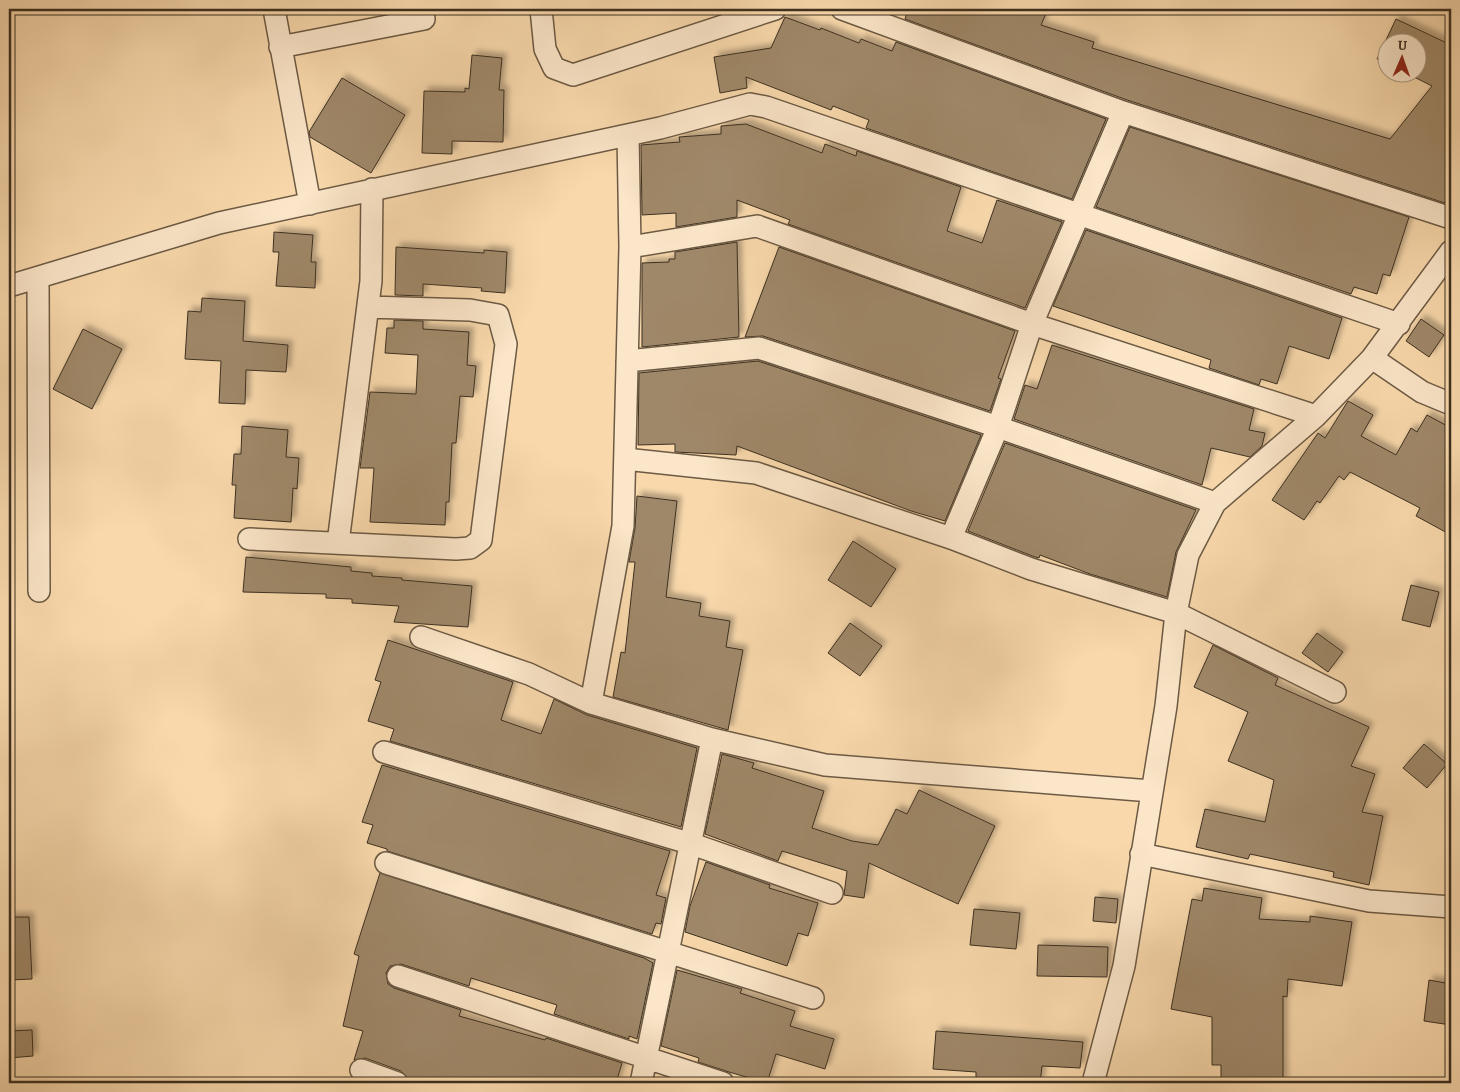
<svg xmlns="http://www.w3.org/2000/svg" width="1460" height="1092" font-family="Alegreya,serif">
  <defs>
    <filter id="shadow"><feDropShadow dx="4.5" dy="-4.5" stdDeviation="2.5" flood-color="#0004"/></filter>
  </defs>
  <rect width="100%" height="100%" fill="#f9d9ac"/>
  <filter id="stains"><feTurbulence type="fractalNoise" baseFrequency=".004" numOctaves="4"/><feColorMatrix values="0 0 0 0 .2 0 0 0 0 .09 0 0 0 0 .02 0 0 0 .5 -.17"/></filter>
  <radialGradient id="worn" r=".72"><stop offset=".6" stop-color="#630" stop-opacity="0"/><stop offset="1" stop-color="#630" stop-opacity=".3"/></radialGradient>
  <path fill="#9f8869" stroke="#3d3021" filter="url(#shadow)" d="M 908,9 L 1048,9 L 1041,25 L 1094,42 L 1092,48 L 1390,139 L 1432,86 L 1404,72 L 1418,72 L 1418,42 L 1388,42 L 1388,65 L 1377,59 L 1396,19 L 1451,45 L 1451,205 L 1127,100 L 905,19 Z
    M 785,17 L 820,30 L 821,28 L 859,43 L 861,39 L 892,51 L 896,42 L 1106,119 L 1072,199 L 866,128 L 869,120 L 833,106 L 831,110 L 746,77 L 747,88 L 720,93 L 714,57 L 771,48 Z
    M 472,55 L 502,58 L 499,90 L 504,90 L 503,142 L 452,141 L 452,154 L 422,153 L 424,91 L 465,92 L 465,88 L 469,89 Z
    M 342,78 L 405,115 L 371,173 L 310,137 L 309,132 Z
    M 746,124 L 822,153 L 825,144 L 856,156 L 857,151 L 961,187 L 947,231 L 982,243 L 997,200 L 1062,222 L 1025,308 L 788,224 L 790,220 L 737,200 L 737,217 L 676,227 L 676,213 L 642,215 L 641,145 L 680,142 L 679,137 L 721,134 L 721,126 Z
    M 1130,127 L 1409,217 L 1390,276 L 1383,274 L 1377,294 L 1354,287 L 1351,294 L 1096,207 Z
    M 1086,230 L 1342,318 L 1329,359 L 1289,346 L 1277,384 L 1261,379 L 1259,385 L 1209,368 L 1211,360 L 1053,306 Z
    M 274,232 L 313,235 L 311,262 L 316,262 L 315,288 L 276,286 L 279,252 L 273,252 Z
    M 737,242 L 739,337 L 642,347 L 642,263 L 669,262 L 669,259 L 675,259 L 675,252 Z
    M 396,247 L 484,253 L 484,250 L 507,252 L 505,293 L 481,291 L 482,288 L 423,284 L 423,296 L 395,295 Z
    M 779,247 L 1015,331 L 998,378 L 1001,379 L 990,411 L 763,336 L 745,337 Z
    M 202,298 L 245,301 L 243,341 L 288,345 L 286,372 L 246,370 L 245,404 L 219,403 L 221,361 L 185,359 L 188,311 L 201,312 Z
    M 1421,319 L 1444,335 L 1429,357 L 1406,341 Z
    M 394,320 L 423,321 L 423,329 L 469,332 L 467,365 L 476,366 L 473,397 L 460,396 L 456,443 L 452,443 L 449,502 L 446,502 L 445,525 L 370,522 L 374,468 L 360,468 L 370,392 L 416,394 L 418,355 L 385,353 L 387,328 L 394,328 Z
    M 83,329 L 122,349 L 92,409 L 53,389 Z
    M 1052,345 L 1254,409 L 1249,430 L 1265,433 L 1262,446 L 1250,457 L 1211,448 L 1202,485 L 1014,419 L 1025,385 L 1037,389 Z
    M 758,361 L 981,435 L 945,521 L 911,511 L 737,446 L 736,455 L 675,452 L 675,444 L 638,445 L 639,373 Z
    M 1348,401 L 1373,415 L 1361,436 L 1396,455 L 1411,428 L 1417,432 L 1427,415 L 1451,428 L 1451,535 L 1416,516 L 1420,508 L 1350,472 L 1344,480 L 1339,476 L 1320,503 L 1317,501 L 1304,520 L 1272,500 L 1318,433 L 1325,438 Z
    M 242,426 L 288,430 L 286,457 L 299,458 L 297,489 L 293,488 L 291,522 L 234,518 L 236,485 L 232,485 L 234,454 L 241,454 Z
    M 1005,443 L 1196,510 L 1176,552 L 1167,597 L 1090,574 L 1040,555 L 1039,558 L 1035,557 L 968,531 Z
    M 637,496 L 677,501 L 666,597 L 701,603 L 699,616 L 730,621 L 726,647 L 743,650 L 728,730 L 613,697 L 621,652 L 625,653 L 635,562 L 629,562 L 635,528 Z
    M 853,541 L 896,569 L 871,607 L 828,580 Z
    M 246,557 L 351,567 L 351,571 L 372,573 L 372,576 L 402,578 L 402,580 L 472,586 L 468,627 L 394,622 L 399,606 L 352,603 L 352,599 L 326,598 L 326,594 L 243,592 Z
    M 1411,585 L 1439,592 L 1430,627 L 1402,620 Z
    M 850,623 L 882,646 L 860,676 L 828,653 Z
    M 1317,633 L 1343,652 L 1328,672 L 1302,653 Z
    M 388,640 L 513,682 L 501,720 L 541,734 L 554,699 L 587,715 L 697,748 L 681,827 L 390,741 L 394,729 L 368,721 L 381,682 L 375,680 Z
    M 1213,645 L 1278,678 L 1275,685 L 1369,727 L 1351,766 L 1375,774 L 1362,812 L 1383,816 L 1369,885 L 1333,877 L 1334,872 L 1250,854 L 1248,859 L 1196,847 L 1205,809 L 1265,822 L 1274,780 L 1228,761 L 1248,712 L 1194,687 Z
    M 1424,744 L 1447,764 L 1427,788 L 1403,768 Z
    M 722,754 L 754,763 L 752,768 L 824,791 L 812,828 L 852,841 L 878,845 L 896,809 L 907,814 L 919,790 L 995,826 L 958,904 L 869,863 L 864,898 L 844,895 L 847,871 L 782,851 L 778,861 L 705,834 Z
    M 382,765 L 670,851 L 656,895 L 666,898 L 661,924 L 656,923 L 652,934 L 387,851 L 387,849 L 367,843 L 373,825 L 362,822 Z
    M 706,862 L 770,885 L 769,888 L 818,903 L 808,936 L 798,933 L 787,966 L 685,932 L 690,906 Z
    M 380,873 L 644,958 L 653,963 L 637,1039 L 629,1036 L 629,1039 L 554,1014 L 557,1005 L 471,978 L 469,986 L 401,964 L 390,966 L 386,973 L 388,984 L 394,988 L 461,1010 L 459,1016 L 545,1040 L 546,1038 L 622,1063 L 616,1083 L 418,1083 L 409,1081 L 401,1071 L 365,1058 L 354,1060 L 363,1031 L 343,1026 L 359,956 L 354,954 Z
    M 1204,888 L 1262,898 L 1259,919 L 1310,922 L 1310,916 L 1352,922 L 1342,986 L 1288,979 L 1287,997 L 1283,996 L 1283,1083 L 1221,1083 L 1221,1065 L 1212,1065 L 1212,1017 L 1171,1009 L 1192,899 L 1202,901 Z
    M 1095,897 L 1118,899 L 1116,923 L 1093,921 Z
    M 974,909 L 1020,913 L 1016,949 L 970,945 Z
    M 9,917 L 29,917 L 32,979 L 9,980 Z
    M 1038,945 L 1108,947 L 1107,977 L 1037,976 Z
    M 677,970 L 742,989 L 740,993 L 795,1011 L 790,1026 L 834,1039 L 825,1069 L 776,1054 L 767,1083 L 729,1072 L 698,1062 L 699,1058 L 661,1046 Z
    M 1429,980 L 1451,984 L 1451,1025 L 1424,1021 Z
    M 32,1030 L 33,1056 L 9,1058 L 9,1031 Z
    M 936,1031 L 1083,1042 L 1080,1068 L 1042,1066 L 1040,1083 L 976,1079 L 976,1072 L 933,1069 Z"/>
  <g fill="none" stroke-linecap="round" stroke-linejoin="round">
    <g stroke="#6c5a44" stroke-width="24">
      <path id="minor" d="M 274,9 L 310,204
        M 541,9 L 545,49 L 554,68 L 573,75 L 775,9
        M 842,9 L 1123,112 L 1451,218
        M 280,47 L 424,19 L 422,9
        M 630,247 L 757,226 L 1032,324 L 1316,416
        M 38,278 L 39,591
        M 9,286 L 219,223 L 660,128 L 750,104 L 766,107 L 1399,324
        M 1372,358 L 1422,392 L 1451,404
        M 627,361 L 759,348 L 998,427 L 1215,503
        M 625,459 L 756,473 L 951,538 L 1031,569 L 1176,613 L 1335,692
        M 951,538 L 998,427 L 1032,324 L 1123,112
        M 249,539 L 456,549 L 470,548 L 481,540 L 506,344 L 498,315 L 470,310 L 368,307
        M 338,543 L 371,281 L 372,189
        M 421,637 L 529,674 L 591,703 L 712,739 L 825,765 L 1151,791
        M 591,703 L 623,526 L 630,247 L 628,135
        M 384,752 L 692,844 L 832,893
        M 1141,854 L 1369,901 L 1451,907
        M 386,863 L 813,998
        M 398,976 L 723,1083
        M 361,1070 L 397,1083
        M 641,1083 L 712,739
        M 1093,1083 L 1124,966 L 1166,706 L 1176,613 L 1188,555 L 1215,503 L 1316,416 L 1372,358 L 1451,251"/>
    </g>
    <use href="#minor" stroke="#fbe6c9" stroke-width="21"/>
  </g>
  <rect width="1460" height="1092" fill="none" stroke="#f9d9ac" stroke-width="30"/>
  <rect x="10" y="10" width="1440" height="1072" fill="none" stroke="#3d3021" stroke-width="2.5"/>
  <rect x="15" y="15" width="1430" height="1062" fill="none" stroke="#3d3021"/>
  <g transform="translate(1402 58) rotate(2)"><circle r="24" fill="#fbe6c9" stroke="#af9d86"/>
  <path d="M0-4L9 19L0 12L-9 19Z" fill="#8f2418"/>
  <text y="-8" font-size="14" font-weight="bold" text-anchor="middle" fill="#3d3021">U</text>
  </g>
  <rect width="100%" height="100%" filter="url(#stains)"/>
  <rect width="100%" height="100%" fill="url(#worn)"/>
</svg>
